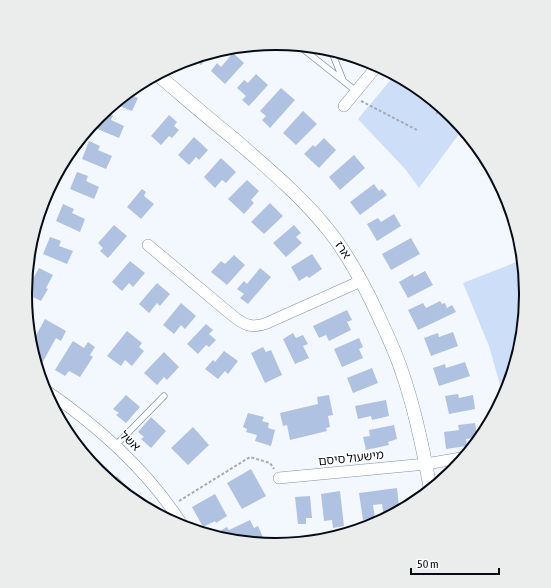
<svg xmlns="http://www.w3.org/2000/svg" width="551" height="588" font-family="'Asap Condensed','Noto Sans Hebrew',sans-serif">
  <rect width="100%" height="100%" fill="#f3f7fe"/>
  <path fill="#cddef8" d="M 393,77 L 453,117 L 462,130 L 419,188 L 406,170 L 358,119 Z
    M 519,261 L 526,294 L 507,390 L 503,395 L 489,346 L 463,283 Z"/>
  <path fill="#afc2e1" d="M 233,53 L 244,63 L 225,84 L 211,71 L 217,63 L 221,67 Z
    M 339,56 L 368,62 L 368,64 L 339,60 Z
    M 208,57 L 201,65 L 195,60 Z
    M 256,74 L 268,85 L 249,106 L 242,100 L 246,96 L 237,88 L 244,80 L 248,83 Z
    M 281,88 L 295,100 L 270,128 L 262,120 L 266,116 L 260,111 Z
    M 131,95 L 138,98 L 132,111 L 117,105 Z
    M 303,111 L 317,124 L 296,145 L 283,133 Z
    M 105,112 L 113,115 L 111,120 L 124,126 L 119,138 L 95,128 L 100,116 Z
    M 169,115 L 177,122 L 174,126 L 179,130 L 172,138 L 169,136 L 161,145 L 151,136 Z
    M 194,137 L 208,150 L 199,160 L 196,157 L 189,165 L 178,155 Z
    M 324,138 L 336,150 L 319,168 L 304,154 L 313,145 L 315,147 Z
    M 89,141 L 100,146 L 98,150 L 112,156 L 106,169 L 82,159 Z
    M 354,155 L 365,168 L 340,190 L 329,177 Z
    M 221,158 L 236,172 L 226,183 L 222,180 L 215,188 L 204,177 Z
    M 77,172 L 88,176 L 86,181 L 99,187 L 94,199 L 70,189 Z
    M 247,180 L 259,191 L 251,200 L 254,203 L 244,214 L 228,199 Z
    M 374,184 L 379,191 L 382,189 L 387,195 L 360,215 L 350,202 Z
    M 142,189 L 146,192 L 144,196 L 154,204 L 141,219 L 127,207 Z
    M 270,203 L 283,216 L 264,234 L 251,222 Z
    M 63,204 L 74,209 L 72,213 L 85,219 L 80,232 L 56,221 Z
    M 394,214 L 401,226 L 377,241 L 367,224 L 378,218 L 381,222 Z
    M 114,225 L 127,236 L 108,258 L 100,251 L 103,248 L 98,243 Z
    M 294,225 L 301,233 L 296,237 L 302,243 L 286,257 L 273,243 Z
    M 50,237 L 61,241 L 59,246 L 73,251 L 67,264 L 43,254 Z
    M 411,238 L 420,254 L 391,270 L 382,254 Z
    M 312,254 L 322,269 L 309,278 L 307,276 L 299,281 L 291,267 Z
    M 234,255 L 245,265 L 227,285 L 211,272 L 221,261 L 225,264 Z
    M 130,261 L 145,273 L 133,287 L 129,283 L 122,291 L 112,282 Z
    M 39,268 L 53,275 L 46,288 L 48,289 L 41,301 L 25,293 Z
    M 260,268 L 271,277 L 248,304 L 240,298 L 244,294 L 237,289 L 244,281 L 247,284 Z
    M 425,271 L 433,285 L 408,298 L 399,282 L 413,274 L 414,277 Z
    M 157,283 L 170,294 L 160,306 L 157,303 L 149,313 L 139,304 Z
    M 440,301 L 442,304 L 445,303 L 447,308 L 452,305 L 456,312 L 418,330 L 408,310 L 423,303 L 426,308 Z
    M 181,303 L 196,316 L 185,329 L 181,325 L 174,334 L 163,325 Z
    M 347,310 L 352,320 L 347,322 L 351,330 L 329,341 L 326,335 L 319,338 L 313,326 Z
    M 45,319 L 66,331 L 61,341 L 56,338 L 41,365 L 39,364 L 34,339 Z
    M 206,324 L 213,330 L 209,334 L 216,340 L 209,347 L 206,345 L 198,354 L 187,344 Z
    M 127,331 L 142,343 L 139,347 L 144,351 L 132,366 L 125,360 L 121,366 L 107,356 Z
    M 453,332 L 458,346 L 431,356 L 424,338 L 438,333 L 439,337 Z
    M 293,333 L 296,338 L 303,335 L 308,344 L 303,346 L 309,358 L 295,364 L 283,339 Z
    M 359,338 L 363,347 L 359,349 L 363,358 L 342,367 L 334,349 Z
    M 73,341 L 84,348 L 88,342 L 95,347 L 90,355 L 93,357 L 80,377 L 69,371 L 65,376 L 55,370 Z
    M 263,347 L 266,352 L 271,350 L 282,375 L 265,383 L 251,353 Z
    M 224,351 L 238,361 L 228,374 L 225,371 L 218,379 L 205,369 L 213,360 L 215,362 Z
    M 164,352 L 179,367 L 167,380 L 164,377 L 157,385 L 144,373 Z
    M 465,362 L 470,376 L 439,386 L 433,368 L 445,364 L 446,368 Z
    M 372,368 L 378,383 L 353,393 L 347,378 Z
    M 458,394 L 459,398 L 473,395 L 475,409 L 449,414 L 445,396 Z
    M 126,395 L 140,407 L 126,423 L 116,415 L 119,413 L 113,409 Z
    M 329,395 L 333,415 L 328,416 L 330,427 L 326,428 L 327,431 L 290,440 L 287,425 L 283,426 L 280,413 L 318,404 L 317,397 Z
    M 386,400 L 389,416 L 372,420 L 371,416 L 358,419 L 355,406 Z
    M 248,413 L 264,417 L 262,421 L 269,423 L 268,428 L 275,430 L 271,446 L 255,441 L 257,435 L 246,432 L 247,429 L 243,427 Z
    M 151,417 L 166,431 L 151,448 L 141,439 L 144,437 L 138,432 Z
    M 475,423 L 477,435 L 475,438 L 466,439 L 467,446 L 446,449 L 444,432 L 459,430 L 458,425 Z
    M 394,425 L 397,439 L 388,442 L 389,445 L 366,450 L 363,437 L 370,436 L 369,430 Z
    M 193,427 L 209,445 L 188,465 L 171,448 Z
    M 86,451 L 107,468 L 102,474 L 98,471 L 85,452 Z
    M 251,469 L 266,496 L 242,509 L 227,483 Z
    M 117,476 L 130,490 L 129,491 L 112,480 Z
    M 397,488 L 399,507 L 384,517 L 382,504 L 373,505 L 375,518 L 363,520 L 359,493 Z
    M 340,491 L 344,526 L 333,528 L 332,520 L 324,521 L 321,494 Z
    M 215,494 L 227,516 L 216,523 L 215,521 L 203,527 L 192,507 Z
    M 310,496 L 312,518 L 306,518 L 306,524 L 298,524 L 295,497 Z
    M 250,520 L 254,528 L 258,526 L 265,542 L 216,533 L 227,527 L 229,530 Z"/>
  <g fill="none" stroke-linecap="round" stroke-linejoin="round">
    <g stroke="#7f91af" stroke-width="7">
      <path id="service" d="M 303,49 L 356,91
        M 333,55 L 343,80
        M 116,445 L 164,396"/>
    </g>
    <g stroke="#7f91af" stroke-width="12">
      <path id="minor" d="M 344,106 L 377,66
        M 148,245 L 233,316 C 244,325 253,329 267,323 L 361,281
        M 44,389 C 98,426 148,470 183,526
        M 279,478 L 426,464 L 461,458"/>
    </g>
    <g stroke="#7f91af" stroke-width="14">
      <path id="tertiary" d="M 159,76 C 184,97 208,118 233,138 C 265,166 298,193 325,226 C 344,248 358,274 371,300 C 382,324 394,347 402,372 C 415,409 423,448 430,487"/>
    </g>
    <path stroke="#a6abb3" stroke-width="2" stroke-dasharray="3 2" stroke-linecap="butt" d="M 361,101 L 417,130
      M 437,114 L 438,107
      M 179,501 L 250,457 L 270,463 L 274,469"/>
    <use href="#service" stroke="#fff" stroke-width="5.5"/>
    <use href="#minor" stroke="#fff" stroke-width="11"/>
    <use href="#tertiary" stroke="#fff" stroke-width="13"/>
  </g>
  <g text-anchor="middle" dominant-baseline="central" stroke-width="3.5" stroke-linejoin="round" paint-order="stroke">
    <g font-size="12" fill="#060c16" stroke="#fff">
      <text transform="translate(343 250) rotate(56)">ארז</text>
      <text transform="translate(130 441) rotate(43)">אשל</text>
      <text transform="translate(351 458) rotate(-6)">מישעול סיסם</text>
    </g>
  </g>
  <path d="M0 0H551V588H0ZM275 50H276A243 243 0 0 1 519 293V295A243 243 0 0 1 276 538H275A243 243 0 0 1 32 295V293A243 243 0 0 1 275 50Z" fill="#ebecec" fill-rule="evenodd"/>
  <path fill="none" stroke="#060c16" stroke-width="2" d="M275 50H276A243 243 0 0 1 519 293V295A243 243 0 0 1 276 538H275A243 243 0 0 1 32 295V293A243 243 0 0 1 275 50Z"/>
  <path d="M411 568v6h88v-6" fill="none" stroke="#060c16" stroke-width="2"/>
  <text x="417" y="568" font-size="12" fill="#060c16" stroke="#ffffff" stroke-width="3" paint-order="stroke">50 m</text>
</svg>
